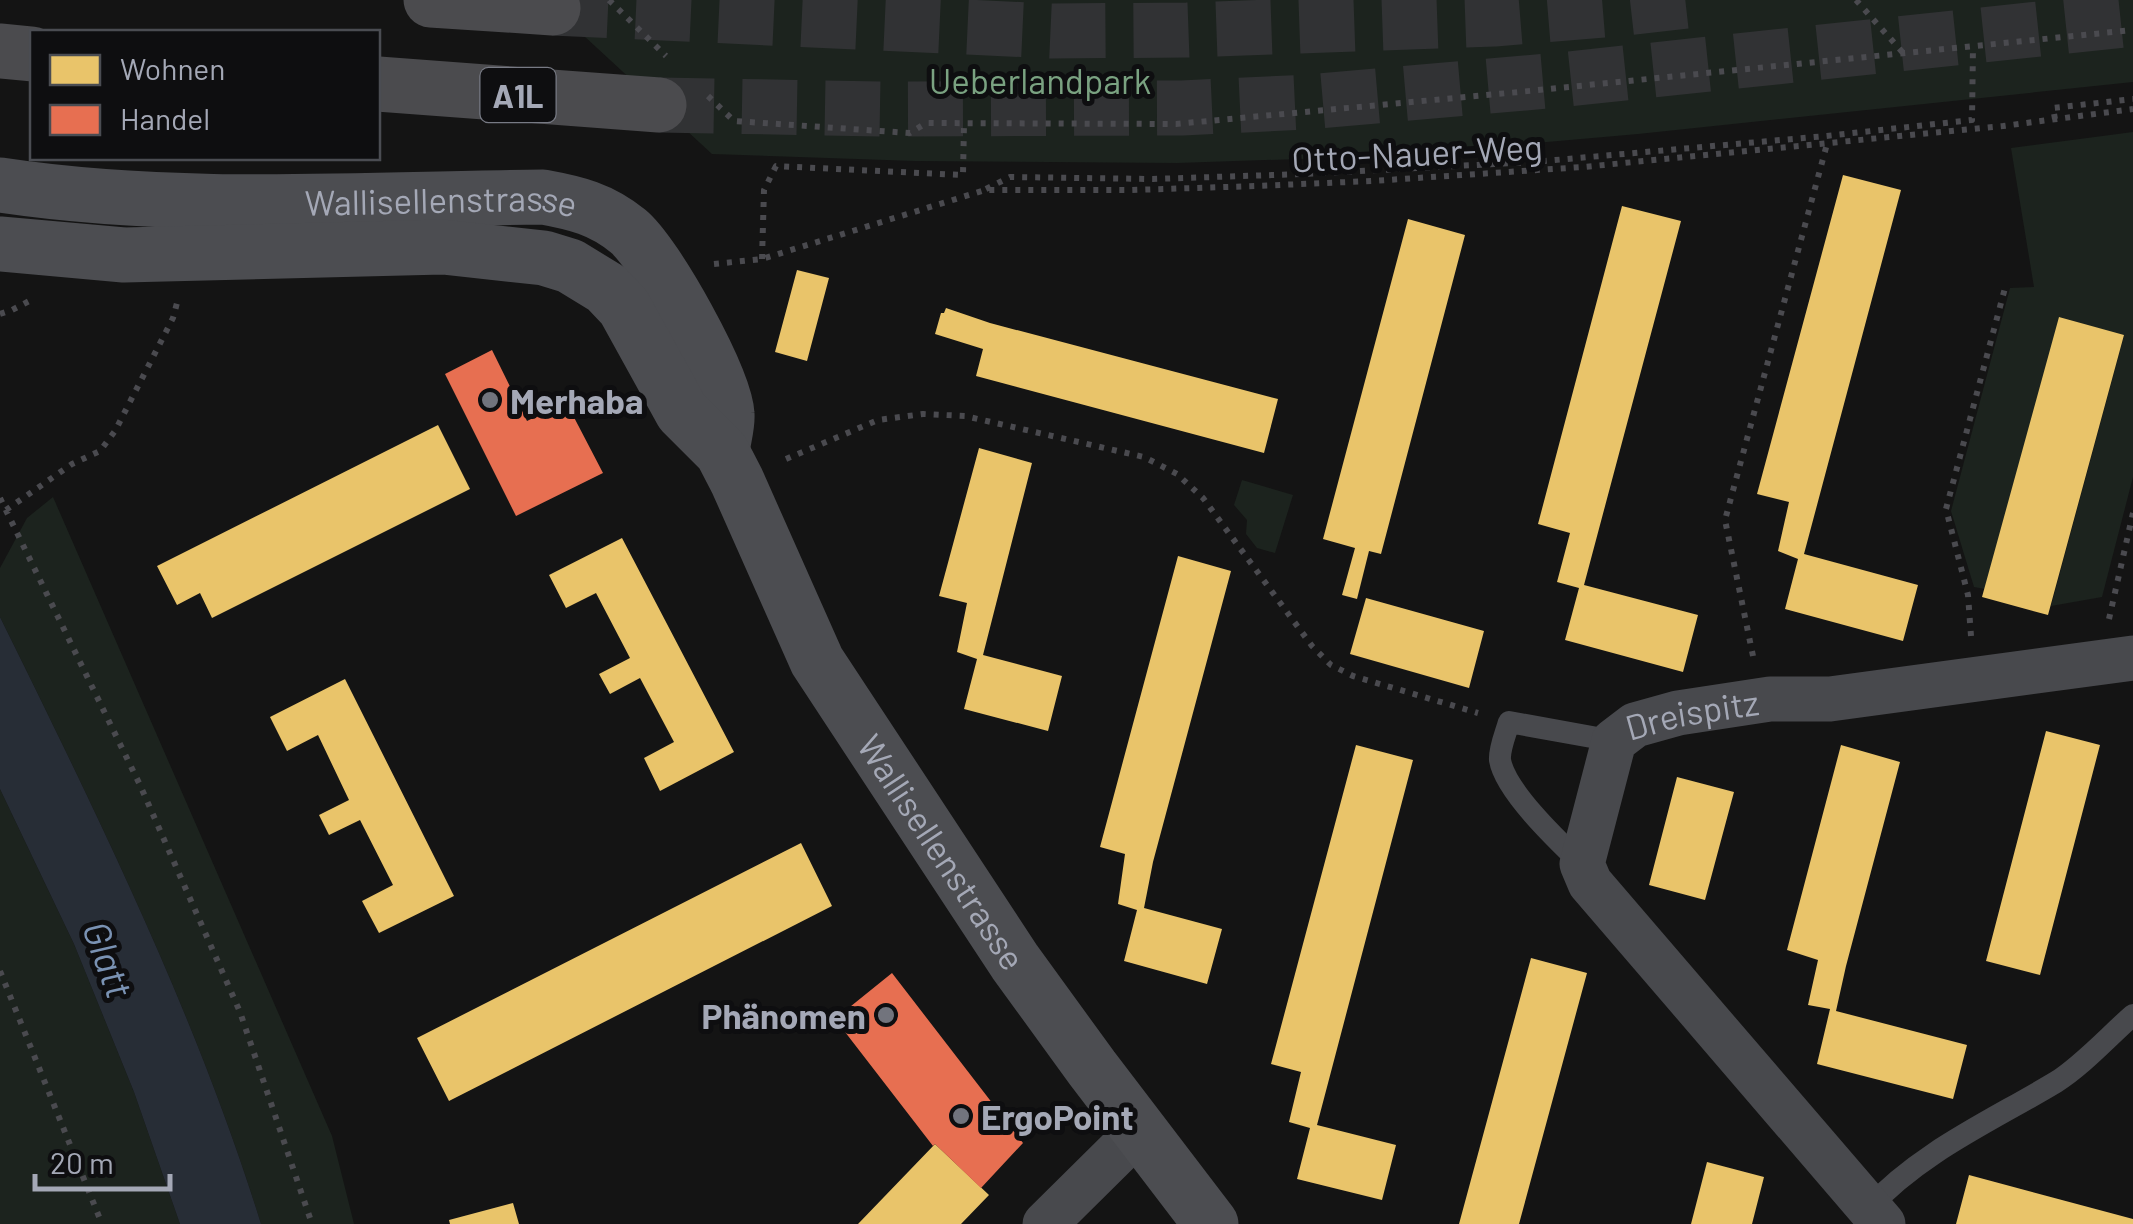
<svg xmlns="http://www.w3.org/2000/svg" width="2133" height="1224" font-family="Barlow,sans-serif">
  <rect width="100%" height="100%" fill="#141414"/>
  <path fill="#1c231e" d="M 545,0 L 2133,0 L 2133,82 L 1638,134 L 1387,156 L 1177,163 L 915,161 L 712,154 Z
    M 2133,132 L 2133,477 L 2102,597 L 2051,606 L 2124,336 L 2060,317 L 1985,589 L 1974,587 L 1951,511 L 2010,288 L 2034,287 L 2011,148 Z
    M 1242,480 L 1293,495 L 1275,553 L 1257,548 L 1246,534 L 1247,520 L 1234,505 Z
    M 53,497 L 332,1136 L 354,1224 L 261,1224 C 196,1014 97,814 0,617 L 0,568 L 27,518 Z
    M 0,789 L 74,944 L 134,1092 L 180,1224 L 0,1224 Z"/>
  <path fill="#272d36" d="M 0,617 C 97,814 196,1014 261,1224 L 180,1224 L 134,1092 L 74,944 L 0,789 Z"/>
  <path fill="#e9c46a" d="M 1843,175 L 1901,190 L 1804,554 L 1918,585 L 1903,641 L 1785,609 L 1798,559 L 1778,551 L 1789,502 L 1757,494 Z
    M 1622,206 L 1681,221 L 1584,585 L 1698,615 L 1683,672 L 1565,640 L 1579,588 L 1557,582 L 1570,533 L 1538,524 Z
    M 1408,219 L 1465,235 L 1381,554 L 1369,551 L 1357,599 L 1342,595 L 1355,548 L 1323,539 Z
    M 797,270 L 829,278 L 807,361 L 775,352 Z
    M 946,308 L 990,323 L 1278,399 L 1264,453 L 976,376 L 983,349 L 935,334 L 941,313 L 944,313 Z
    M 2059,317 L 2124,335 L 2048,615 L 1982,597 Z
    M 438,425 L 470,489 L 212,618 L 200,593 L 177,605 L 157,566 Z
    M 979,448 L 1032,463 L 983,655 L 1062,676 L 1048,731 L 964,709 L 977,659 L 957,652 L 967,603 L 939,596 Z
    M 622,538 L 734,752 L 660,791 L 644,758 L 674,742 L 640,678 L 610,694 L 599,674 L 630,658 L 596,593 L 566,608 L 549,575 Z
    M 1178,556 L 1231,571 L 1153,862 L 1144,908 L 1222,929 L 1207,984 L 1124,961 L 1137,910 L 1118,904 L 1125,854 L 1100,847 Z
    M 1366,598 L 1484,631 L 1469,688 L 1350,654 Z
    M 345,679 L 454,896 L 379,933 L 362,901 L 393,885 L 360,820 L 329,835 L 319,815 L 349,800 L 318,735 L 287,751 L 270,717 Z
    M 2046,731 L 2100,745 L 2040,975 L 1986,961 Z
    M 1356,745 L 1413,760 L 1317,1125 L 1396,1145 L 1382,1200 L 1297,1179 L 1310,1128 L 1289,1122 L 1301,1072 L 1271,1064 Z
    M 1841,745 L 1900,762 L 1846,966 L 1836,1011 L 1967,1045 L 1953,1099 L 1817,1064 L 1830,1009 L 1808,1005 L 1818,960 L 1787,950 Z
    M 1677,777 L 1734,792 L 1705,900 L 1649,885 Z
    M 801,843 L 832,906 L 449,1101 L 417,1038 Z
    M 1531,958 L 1587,973 L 1519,1224 L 1459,1224 Z
    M 935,1144 L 989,1195 L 961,1224 L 858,1224 Z
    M 1707,1162 L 1764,1177 L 1752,1224 L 1691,1224 Z
    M 1969,1175 L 2133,1219 L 2133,1224 L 1956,1224 Z
    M 513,1203 L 519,1224 L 450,1224 L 449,1220 Z"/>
  <path fill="#e76f51" d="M 492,350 L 527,421 L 566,402 L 603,473 L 516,516 L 445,374 Z
    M 892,973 L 1023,1143 L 981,1188 L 935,1144 L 933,1146 L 835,1019 Z"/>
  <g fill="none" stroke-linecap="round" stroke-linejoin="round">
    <path stroke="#313234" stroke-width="55" stroke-dasharray="55 28" stroke-linecap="butt" d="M 553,8 L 1052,31 L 1187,30 L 1494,19 L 1616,9 L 1695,0
      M 659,105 L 885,109 L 1182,108 L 1308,102 L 1559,80 L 2133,19"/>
    <path stroke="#4a4a4f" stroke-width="6" stroke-dasharray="5 8" stroke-linecap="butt" d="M 609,0 L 666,56
      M 1856,0 L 1904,54
      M 708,96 L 734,121 L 910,133 L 926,123 L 1176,124 L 1519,92 L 2133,30
      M 2055,119 L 2053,108 L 2133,99
      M 986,189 L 1010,177 L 1153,179 L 1303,174 L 1533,162 L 1826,136 L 1972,120 L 1973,46
      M 762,259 L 764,190 L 776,166 L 963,175 L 964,124
      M 714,264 L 762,259 L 985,190 L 1132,190 L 1256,186 L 1372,181 L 1583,167 L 2003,126 L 2133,109
      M 0,314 L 12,310 L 35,298
      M 786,459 L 878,420 L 923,414 L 965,416 L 1144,457 L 1177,474 L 1203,498 L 1312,646 L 1331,665 L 1353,676 L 1478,713
      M 0,498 L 140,785 L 240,1012 L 312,1224
      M 6,510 L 72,464 L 100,451 L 115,431 L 173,318 L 177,303
      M 2109,619 L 2133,513
      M 1971,636 L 1968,595 L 1946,509 L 2005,288
      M 1753,656 L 1725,520 L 1827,144
      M 0,971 L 102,1224"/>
    <path stroke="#48494d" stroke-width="22" d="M 1582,864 C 1559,842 1505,791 1500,760 C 1499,749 1506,733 1509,722 L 1614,741
      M 1869,1208 C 1920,1152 1993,1120 2056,1082 C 2082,1066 2110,1035 2133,1015"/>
    <g stroke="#48494d" stroke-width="45">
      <path d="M 1045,1224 L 1140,1130"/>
      <path id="s1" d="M 1883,1224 L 1590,883 L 1582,864 L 1614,741 L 1635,725 L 1678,713 L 1770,699 L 1830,699 L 2133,658"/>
    </g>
    <g stroke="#4c4d51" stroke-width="55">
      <path id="s2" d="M 0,185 C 180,212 363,199 543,197 C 576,203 601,209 628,231 C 656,254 725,378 727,414 C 728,426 723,440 722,452"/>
      <path id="s3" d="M 0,244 L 124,255 L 443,247 L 544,258 L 570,266 L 606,288 L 624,307 L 682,412 L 722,452 L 737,481 L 817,661 L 1015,962 L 1092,1068 L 1211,1224"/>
    </g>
    <path stroke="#4b4b4e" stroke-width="55" d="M 431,0 L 553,8
      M 378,84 L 659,105"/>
    <path stroke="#4b4b4e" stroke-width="55" d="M 2,51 L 32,54"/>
  </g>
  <g fill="#72747d" stroke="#0e0e10" stroke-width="4">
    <circle cx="490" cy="400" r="10"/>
    <circle cx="886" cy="1015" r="10"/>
    <circle cx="961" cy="1116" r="10"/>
  </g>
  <g text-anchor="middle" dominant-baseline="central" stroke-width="10" stroke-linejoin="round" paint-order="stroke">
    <rect fill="#0e0e10" stroke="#777a84" stroke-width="2.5" x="480.5" y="68" width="75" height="54" rx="8"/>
    <g font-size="32" font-weight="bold" fill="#a4a8b6">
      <text x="518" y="95">A1L</text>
    </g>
    <g font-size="35" fill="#7aa281" stroke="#0e0e10">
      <text x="1040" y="80">Ueberlandpark</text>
    </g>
    <g font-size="35" fill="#a4a8b6" stroke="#0e0e10">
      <text transform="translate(1417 152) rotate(-3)">Otto-Nauer-Weg</text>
      <text stroke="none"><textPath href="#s2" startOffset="442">Wallisellenstrasse</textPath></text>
      <text stroke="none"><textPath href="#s1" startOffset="682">Dreispitz</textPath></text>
      <text stroke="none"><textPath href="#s3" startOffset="1275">Wallisellenstrasse</textPath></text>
    </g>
    <g font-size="35" font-weight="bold" fill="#a4a8b6" stroke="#0e0e10" text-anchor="start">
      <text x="510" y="400">Merhaba</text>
      <text x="866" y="1015" text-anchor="end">Phänomen</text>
      <text x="981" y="1116">ErgoPoint</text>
    </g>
    <g font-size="38" font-style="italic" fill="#7a92b3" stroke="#0e0e10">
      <text transform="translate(109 959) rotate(70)">Glatt</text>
    </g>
  </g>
  <rect x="30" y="30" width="350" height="130" fill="#0e0e10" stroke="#4a4c52" stroke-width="2.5"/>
  <rect x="50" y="55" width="50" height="30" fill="#e9c46a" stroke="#4a4c52" stroke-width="2.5"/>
  <text x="120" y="80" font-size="30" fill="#a4a8b6">Wohnen</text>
  <rect x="50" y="105" width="50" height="30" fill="#e76f51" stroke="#4a4c52" stroke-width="2.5"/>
  <text x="120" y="130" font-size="30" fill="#a4a8b6">Handel</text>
  <path d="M35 1174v15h135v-15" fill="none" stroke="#a4a8b6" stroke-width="5"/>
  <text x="50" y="1174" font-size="30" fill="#a4a8b6" stroke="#0e0e10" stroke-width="8" paint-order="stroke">20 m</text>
</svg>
